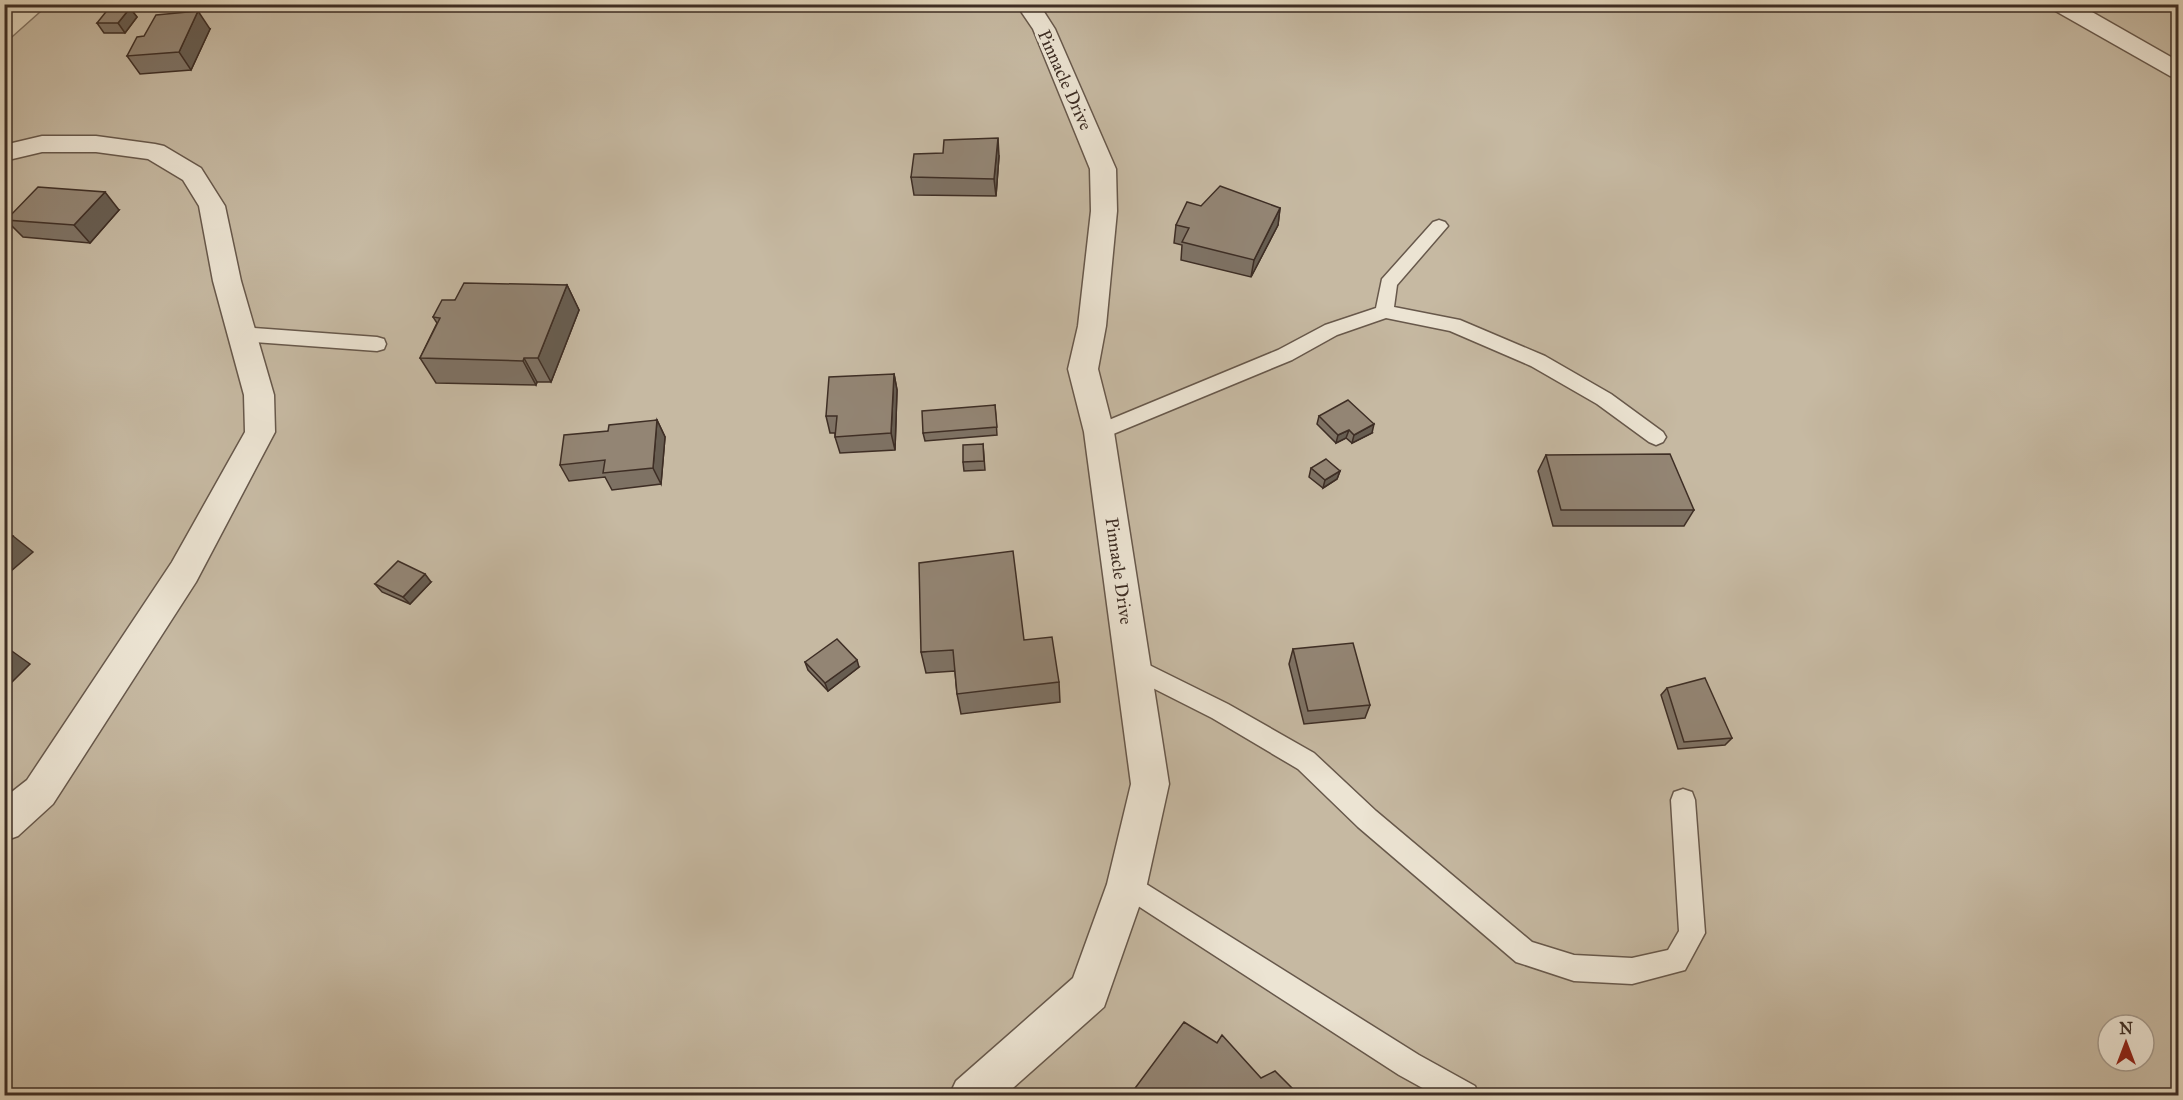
<svg xmlns="http://www.w3.org/2000/svg" width="2183" height="1100" font-family="'IM FELL Great Primer',serif">
  <rect width="100%" height="100%" fill="#e2d6bc"/>
  <filter id="stains"><feTurbulence type="fractalNoise" baseFrequency=".00333" numOctaves="4"/><feColorMatrix values="0 0 0 0 .2 0 0 0 0 .09 0 0 0 0 .02 0 0 0 .5 -.17"/></filter>
  <radialGradient id="worn" r=".72"><stop offset=".6" stop-color="#630" stop-opacity="0"/><stop offset="1" stop-color="#630" stop-opacity=".3"/></radialGradient>
  <path fill="#c6b9a2" stroke="#827464" stroke-width="1.5" fill-rule="evenodd" d="M 49,4 L 2178,5 L 2178,1095 L 5,1095 L 4,44 ZM 2108,1025 L 2144,1025 L 2144,1061 L 2108,1061 Z"/>
  <g fill="none" stroke-linecap="round" stroke-linejoin="round">
    <g stroke="#67584b" stroke-width="3">
      <path id="service" d="M 1439,220 L 1445,222 L 1448,226 L 1397,285 L 1394,307 L 1460,320 L 1545,356 L 1611,394 L 1663,432 L 1666,437 L 1663,442 L 1656,445 L 1649,442 L 1597,404 L 1531,366 L 1450,331 L 1386,318 L 1337,335 L 1292,360 L 1106,437 L 1099,439 L 1092,437 L 1089,432 L 1092,427 L 1278,350 L 1325,325 L 1376,308 L 1382,279 L 1433,222 Z
        M 242,327 L 377,337 L 384,339 L 386,344 L 384,349 L 377,351 L 242,341 L 236,339 L 233,334 L 236,329 Z
        M 1133,657 L 1228,704 L 1314,753 L 1376,811 L 1532,942 L 1574,955 L 1632,958 L 1668,950 L 1679,931 L 1671,800 L 1674,792 L 1683,789 L 1692,792 L 1695,800 L 1705,933 L 1685,970 L 1632,984 L 1574,981 L 1516,962 L 1358,827 L 1298,769 L 1212,718 L 1125,674 L 1122,667 L 1125,660 Z
        M 1127,872 L 1419,1055 L 1475,1086 L 1479,1096 L 1437,1096 L 1399,1075 L 1118,893 L 1114,884 L 1118,875 Z"/>
    </g>
    <g stroke="#67584b" stroke-width="3">
      <path id="minor" d="M 1016,4 L 1039,4 L 1055,29 L 1116,169 L 1117,211 L 1106,326 L 1098,369 L 1114,432 L 1169,784 L 1147,884 L 1104,1007 L 1004,1096 L 949,1096 L 956,1081 L 1073,978 L 1107,884 L 1131,784 L 1084,432 L 1068,369 L 1078,326 L 1091,211 L 1090,169 L 1033,29 Z
        M 42,136 L 96,136 L 155,144 L 164,146 L 201,168 L 225,206 L 241,281 L 274,395 L 275,432 L 196,582 L 53,804 L 18,836 L 4,841 L 4,798 L 27,780 L 172,562 L 245,432 L 244,395 L 213,281 L 199,206 L 183,180 L 148,159 L 96,152 L 42,152 L 4,161 L 4,145 Z"/>
    </g>
    <g stroke="#67584b" stroke-width="3">
      <path id="tertiary" d="M 2049,4 L 2078,4 L 2178,61 L 2178,78 L 2170,76 L 2052,9 Z"/>
    </g>
    <use href="#service" fill="#ece4d3" fill-rule="evenodd"/>
    <use href="#minor" fill="#ece4d3" fill-rule="evenodd"/>
    <use href="#tertiary" fill="#ece4d3" fill-rule="evenodd"/>
  </g>
  <path fill="#7e7264" stroke="#3e2e25" stroke-width="1.5" d="M 130,8 L 137,17 L 125,33 L 104,33 L 97,23 Z
    M 210,29 L 191,70 L 140,74 L 127,56 Z
    M 999,156 L 996,196 L 914,195 L 911,177 Z
    M 1201,206 L 1280,208 L 1278,225 L 1251,277 L 1181,260 L 1182,245 L 1174,243 L 1176,225 Z
    M 119,210 L 90,243 L 23,237 L 6,220 Z
    M 567,285 L 579,310 L 551,382 L 537,382 L 536,385 L 436,383 L 420,358 L 437,323 L 433,317 L 455,300 Z
    M 894,374 L 897,390 L 895,450 L 840,453 L 835,437 L 835,433 L 830,433 L 826,416 Z
    M 995,405 L 997,435 L 925,441 L 923,433 Z
    M 1319,416 L 1372,433 L 1352,443 L 1346,438 L 1336,443 L 1317,424 Z
    M 657,420 L 665,437 L 661,484 L 612,490 L 605,477 L 569,481 L 560,465 L 608,431 Z
    M 983,444 L 985,470 L 964,471 L 963,462 Z
    M 1546,455 L 1694,510 L 1684,526 L 1553,526 L 1538,471 Z
    M 1311,468 L 1340,471 L 1337,479 L 1323,488 L 1309,477 Z
    M 431,582 L 410,604 L 382,592 L 375,584 Z
    M 1024,640 L 1059,682 L 1060,702 L 961,714 L 957,694 L 955,671 L 926,673 L 921,652 Z
    M 1293,649 L 1370,705 L 1365,718 L 1304,724 L 1289,664 Z
    M 805,662 L 859,667 L 828,691 L 808,670 Z
    M 1667,688 L 1732,738 L 1725,745 L 1678,749 L 1661,695 Z"/>
  <path fill="#675d51" stroke="#3e2e25" stroke-width="1.5" d="M 4,4 L 8,4 L 12,10 L 4,18 Z
    M 130,8 L 137,17 L 125,33 L 118,23 Z
    M 198,11 L 210,29 L 191,70 L 179,52 Z
    M 998,138 L 999,156 L 996,196 L 994,179 Z
    M 105,192 L 119,210 L 90,243 L 74,225 Z
    M 1280,208 L 1278,225 L 1251,277 L 1254,260 Z
    M 4,227 L 9,237 L 4,238 Z
    M 567,285 L 579,310 L 551,382 L 538,358 Z
    M 524,358 L 537,382 L 536,385 L 523,361 Z
    M 894,374 L 897,390 L 895,450 L 891,433 Z
    M 657,420 L 665,437 L 661,484 L 653,468 Z
    M 1374,424 L 1372,433 L 1352,443 L 1354,435 Z
    M 1349,430 L 1346,438 L 1336,443 L 1338,435 Z
    M 1340,471 L 1337,479 L 1323,488 L 1325,480 Z
    M 13,536 L 33,552 L 4,577 L 4,544 Z
    M 425,574 L 431,582 L 410,604 L 403,597 Z
    M 9,649 L 30,664 L 4,690 L 4,653 Z
    M 857,660 L 859,667 L 828,691 L 825,683 Z"/>
  <path fill="#938574" stroke="#3e2e25" stroke-width="1.5" d="M 109,8 L 130,8 L 118,23 L 97,23 Z
    M 198,11 L 179,52 L 127,56 L 137,37 L 144,36 L 156,15 Z
    M 998,138 L 994,179 L 911,177 L 914,154 L 943,153 L 944,140 Z
    M 1220,186 L 1280,208 L 1254,260 L 1182,242 L 1189,228 L 1176,225 L 1187,202 L 1201,206 Z
    M 38,187 L 105,192 L 74,225 L 6,220 Z
    M 464,283 L 567,285 L 538,358 L 524,358 L 523,361 L 420,358 L 440,318 L 433,317 L 442,300 L 455,300 Z
    M 894,374 L 891,433 L 835,437 L 837,416 L 826,416 L 829,377 Z
    M 1348,400 L 1374,424 L 1354,435 L 1349,430 L 1338,435 L 1319,416 Z
    M 995,405 L 997,427 L 923,433 L 922,411 Z
    M 657,420 L 653,468 L 603,473 L 605,460 L 560,465 L 564,435 L 608,431 L 609,425 Z
    M 983,444 L 984,461 L 963,462 L 963,445 Z
    M 1670,454 L 1694,510 L 1561,510 L 1546,455 Z
    M 1326,459 L 1340,471 L 1325,480 L 1311,468 Z
    M 4,532 L 13,536 L 4,544 Z
    M 1013,551 L 1024,640 L 1052,637 L 1059,682 L 957,694 L 953,650 L 921,652 L 919,563 Z
    M 398,561 L 425,574 L 403,597 L 375,584 Z
    M 837,639 L 857,660 L 825,683 L 805,662 Z
    M 1353,643 L 1370,705 L 1308,711 L 1293,649 Z
    M 1705,678 L 1732,738 L 1684,742 L 1667,688 Z
    M 1184,1022 L 1217,1043 L 1222,1035 L 1261,1078 L 1275,1071 L 1299,1095 L 1130,1095 Z"/>
  <g text-anchor="middle" dominant-baseline="central" stroke-width="6" stroke-linejoin="round" paint-order="stroke">
    <g font-size="18" fill="#3e2e25" stroke="#ece4d3">
      <text transform="translate(1065 80) rotate(66)">Pinnacle Drive</text>
      <text transform="translate(1119 571) rotate(82)">Pinnacle Drive</text>
    </g>
  </g>
  <rect width="2183" height="1100" fill="none" stroke="#e2d6bc" stroke-width="24"/>
  <rect x="6" y="6" width="2171" height="1088" fill="none" stroke="#3e2e25" stroke-width="3"/>
  <rect x="12" y="12" width="2159" height="1076" fill="none" stroke="#3e2e25" stroke-width="1.5"/>
  <g transform="translate(2126 1043)"><circle r="28" fill="#ece4d3" stroke="#a69b8d" stroke-width="1.5"/>
  <path d="M0-4.5L10 22L0 15L-10 22Z" fill="#8f2418"/>
  <text y="-9" font-size="16" font-weight="bold" text-anchor="middle" fill="#3e2e25">N</text>
  </g>
  <rect width="100%" height="100%" filter="url(#stains)"/>
  <rect width="100%" height="100%" fill="url(#worn)"/>
</svg>
